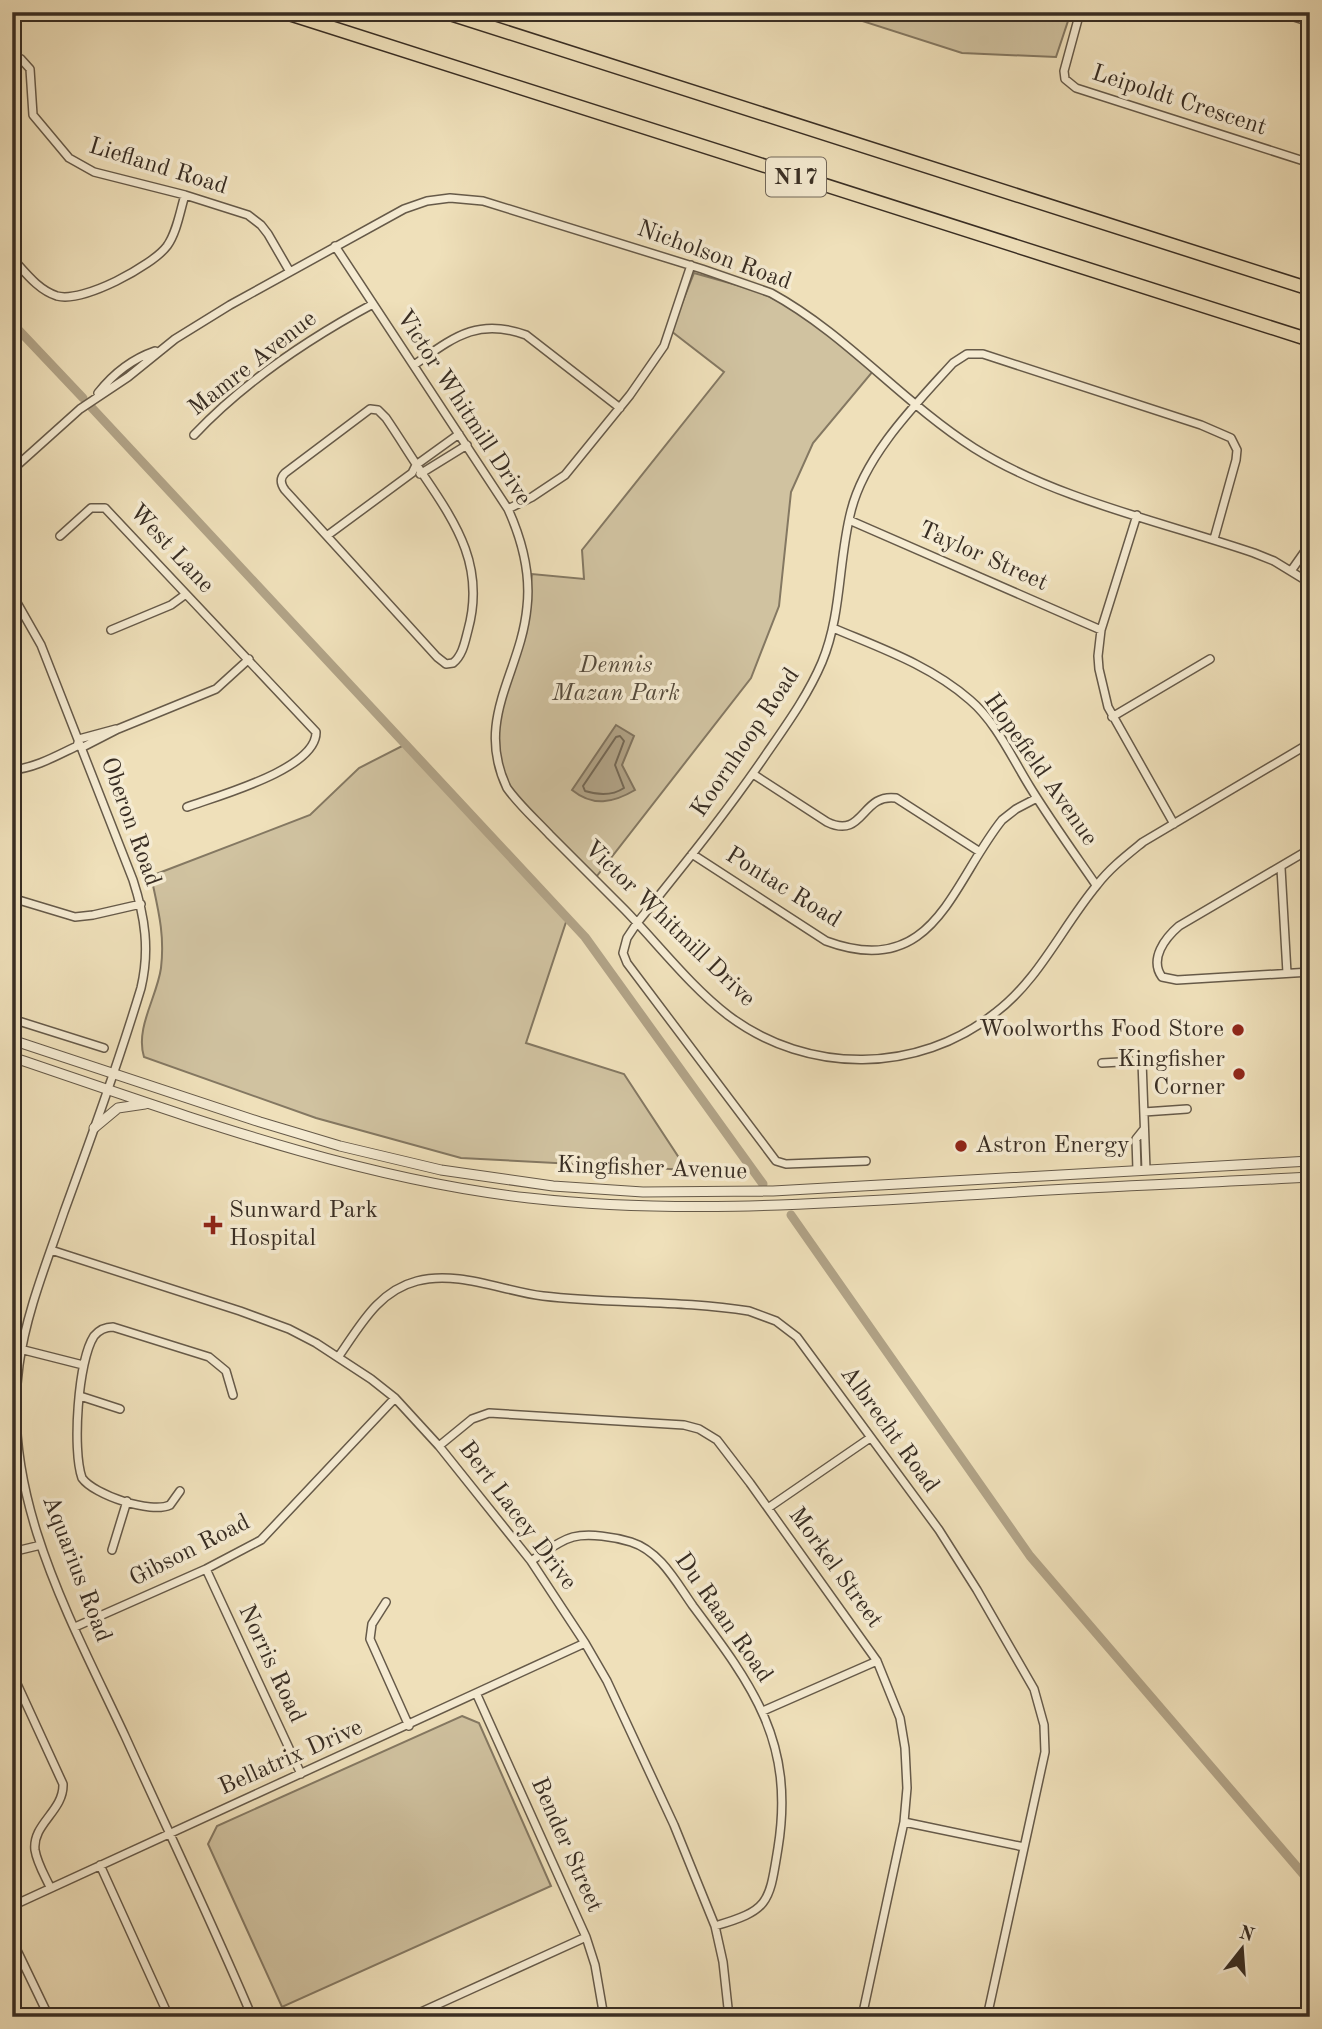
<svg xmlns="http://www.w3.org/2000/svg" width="1322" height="2029" font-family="'Old Standard TT',serif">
  <rect width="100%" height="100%" fill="#efe0ba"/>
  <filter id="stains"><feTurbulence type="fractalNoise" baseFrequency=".00286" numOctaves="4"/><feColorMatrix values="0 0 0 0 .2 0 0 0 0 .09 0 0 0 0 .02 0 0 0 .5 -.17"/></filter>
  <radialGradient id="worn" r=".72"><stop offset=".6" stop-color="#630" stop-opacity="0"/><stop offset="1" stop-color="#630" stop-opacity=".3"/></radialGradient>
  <path fill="#d0c2a0" stroke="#847862" stroke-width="2" d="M 853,12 L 1071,12 L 1056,57 L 962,53 L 859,20 Z
    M 694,273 L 758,291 L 796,310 L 874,370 L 813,443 L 791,492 L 779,606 L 751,678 L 593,881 L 509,797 L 496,761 L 496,721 L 527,610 L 532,574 L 584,579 L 582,550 L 724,372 L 671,331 Z
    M 408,743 L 568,916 L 526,1043 L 624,1074 L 687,1170 L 461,1158 L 316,1118 L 144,1057 C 135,1028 157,997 161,968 C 165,934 158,909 151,876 L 310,815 L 359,768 Z
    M 462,1716 L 479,1723 L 551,1886 L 282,2007 L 208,1844 L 217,1826 Z"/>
  <path fill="#b1a387" stroke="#81745f" stroke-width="2" d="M 616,725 L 634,736 L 622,765 L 635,790 C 613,803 593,807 572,790 Z"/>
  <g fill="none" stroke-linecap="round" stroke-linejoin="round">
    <path stroke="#746855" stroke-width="2" d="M 620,736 L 624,741 L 615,765 L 624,788 C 612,796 598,795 585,791 L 583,786 L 616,737 Z"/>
    <path stroke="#b1a387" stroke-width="9" d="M 12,323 L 83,398
      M 92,408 L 585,937 L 763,1184
      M 791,1215 L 1030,1556 L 1310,1882"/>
    <g stroke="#665a49" stroke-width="10">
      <path id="minor" d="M 1080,12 L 1064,71 L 1065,79 L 1076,88 L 1310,163
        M 1278,12 L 1310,22
        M 12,55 L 21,59 L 30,69 L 33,115 L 69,158 L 94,172 L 185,195 L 248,215 L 261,225 L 268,234 L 290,272
        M 335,246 L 508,509 C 522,540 531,572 527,607 C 521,673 474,719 507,788 C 519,805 535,819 550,835 C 575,860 600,885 625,910 C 658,944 691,987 729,1016 C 808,1075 918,1074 995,1013 C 1039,980 1062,927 1097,885 C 1110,868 1127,855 1143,842 L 1310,743
        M 12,258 C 25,272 38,290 57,296 C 83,303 152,266 167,246 C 177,232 180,211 185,195
        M 414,365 C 453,338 477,317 526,335 L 620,408
        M 98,393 C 113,374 132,359 155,351
        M 370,409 L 378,410 L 386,418 C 399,437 411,457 424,476 C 458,526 485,568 468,630 C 465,641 463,655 453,663 L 446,664 L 437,657 L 285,490 C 280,483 280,478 285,473 Z
        M 194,435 C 245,381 308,339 373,304
        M 12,470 L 80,409 L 128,377 L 175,339 L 230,305 L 404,209 L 427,201 L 450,198 L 483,201 L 702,269 L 771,293 C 846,334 902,402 974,448 C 1055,499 1163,522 1254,553 L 1274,561 L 1310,583
        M 420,474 L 467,445
        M 508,509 L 532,497 L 565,475 L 630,395 L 664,346 L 691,265
        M 1137,515 L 1101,630 L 1098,656 L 1099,669 L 1108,707 L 1174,824
        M 849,520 L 1101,630
        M 328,535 L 412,473 L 416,465 L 459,434
        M 60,536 L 91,508 L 105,508 L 316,732 C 317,769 217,796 187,807
        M 1291,571 L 1310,544
        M 12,594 L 41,645 L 133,880 C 145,917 150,950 141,988 C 118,1064 91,1138 64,1212 C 47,1262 26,1313 19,1365 C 0,1496 72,1622 125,1736 C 167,1829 212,1922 252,2017
        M 833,628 C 880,648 930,665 970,700 C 996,722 1012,758 1030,787 C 1051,821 1074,853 1096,885
        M 111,630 L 171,605 L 186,594
        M 1112,717 L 1210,659
        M 81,748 L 118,729 L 216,689 L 249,659
        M 12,770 C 35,768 56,756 77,746 L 79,739 L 116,729
        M 753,774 L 827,822 C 864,840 861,793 896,798 L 980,852
        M 1310,849 L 1179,926 C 1165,938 1149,959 1162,977 L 1177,980 L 1310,972
        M 692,854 L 826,941 C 934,981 951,884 1002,820 L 1016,809 L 1037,798
        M 1281,868 L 1287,973
        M 12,898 L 75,917 L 93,915 L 141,904
        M 12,1019 L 104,1048
        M 1142,1061 L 1146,1170
        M 1102,1063 L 1192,1058
        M 1144,1112 L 1187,1109
        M 866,1161 L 786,1164 L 776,1161 L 627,963 L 623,953 L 627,938 L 637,923 C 682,867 727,812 767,753 C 787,724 808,695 822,662 C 842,614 838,561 851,511 C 865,455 915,405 953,363 L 967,354 L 983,354 L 1201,425 L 1231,438 L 1237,450 L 1236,460 L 1214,539
        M 1137,1170 L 1136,1139 L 1144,1129
        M 51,1250 L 240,1311 L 289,1329 L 316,1343 L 371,1379 L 395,1398 L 439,1446 L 531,1561 L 585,1643 L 607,1681 L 674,1825 L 715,1926 L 723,1962 L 729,2017
        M 12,1347 L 83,1365
        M 339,1356 C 360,1326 378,1291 417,1281 C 457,1270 503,1291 543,1296 C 611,1304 681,1300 749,1311 L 776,1321 L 797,1337 L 939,1530 L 977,1590 L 1034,1689 L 1044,1725 L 1045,1752 L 987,2017
        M 80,1396 L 120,1409
        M 439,1446 L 472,1419 L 489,1413 L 684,1425 L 699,1429 L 717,1440 L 750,1483 L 877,1661 L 900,1718 L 905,1748 L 907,1788 L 904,1822 L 862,2017
        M 180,1491 L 170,1505 C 151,1514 94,1495 82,1478 C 72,1450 78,1361 94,1336 C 99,1330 105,1327 113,1327 L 209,1357 L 226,1371 L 233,1395
        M 768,1508 L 870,1438
        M 112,1550 L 127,1501
        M 12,1552 L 41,1545
        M 531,1561 C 544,1553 558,1541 573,1537 C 589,1533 615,1537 631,1542 C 660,1551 676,1582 693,1606 C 753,1686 795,1742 778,1848 C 769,1903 770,1910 715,1926
        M 206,1569 L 301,1774
        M 386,1602 L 372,1624 L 370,1639 L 409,1726
        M 75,1627 L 206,1569 L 261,1540 L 395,1398
        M 12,1673 L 63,1784 C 64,1811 32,1824 35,1850 C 37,1863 45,1876 50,1887
        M 477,1695 L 586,1937 L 595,1965 L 604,2017
        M 763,1711 L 877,1661
        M 904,1822 L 1024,1847
        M 100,1865 L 169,2017
        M 12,1906 L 585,1643
        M 12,1940 L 49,2017
        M 410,2017 L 586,1937"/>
    </g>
    <g stroke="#665a49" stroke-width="11">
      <path id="tertiary" d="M 12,1040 L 260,1122 L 340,1146 L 441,1170 L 553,1186 L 643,1192 L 773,1191 L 1310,1161
        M 12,1057 C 181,1114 351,1178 529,1198 C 681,1215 833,1203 985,1194 C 1093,1187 1202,1183 1310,1177
        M 94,1128 L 118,1108 L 145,1104"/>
    </g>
    <g stroke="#382d23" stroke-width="15">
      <path id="motorway" d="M 283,12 L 1310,340
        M 444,12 L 1310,289"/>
    </g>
    <use href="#minor" stroke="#f5ebd2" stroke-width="7"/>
    <use href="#tertiary" stroke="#f5ebd2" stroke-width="9"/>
    <use href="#motorway" stroke="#efe0ba" stroke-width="12"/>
  </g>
  <g fill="#8f2418" stroke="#f5ebd2" stroke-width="2.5">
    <circle cx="1238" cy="1030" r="7"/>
    <circle cx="1239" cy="1074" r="7"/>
    <circle cx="961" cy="1146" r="7"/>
    <path d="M209.5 1214.5h7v7h7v7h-7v7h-7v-7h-7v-7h7z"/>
  </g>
  <g text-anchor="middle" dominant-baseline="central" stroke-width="7" stroke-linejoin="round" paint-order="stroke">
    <rect fill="#f5ebd2" stroke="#716658" stroke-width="2" x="766" y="157.5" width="60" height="39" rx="5"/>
    <g font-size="23" font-weight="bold" fill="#382d23">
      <text x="796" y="177">N17</text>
    </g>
    <g font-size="24" fill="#382d23" stroke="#f5ebd2">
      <text transform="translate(1179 101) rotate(18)">Leipoldt Crescent</text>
      <text transform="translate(158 167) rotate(17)">Liefland Road</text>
      <text transform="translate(714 256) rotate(20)">Nicholson Road</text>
      <text transform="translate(253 364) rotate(-38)">Mamre Avenue</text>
      <text transform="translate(463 408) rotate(57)">Victor Whitmill Drive</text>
      <text transform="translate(171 549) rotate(47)">West Lane</text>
      <text transform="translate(983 557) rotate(24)">Taylor Street</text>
      <text transform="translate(746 743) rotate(-56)">Koornhoop Road</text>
      <text transform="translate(1040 770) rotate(55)">Hopefield Avenue</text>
      <text transform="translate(130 822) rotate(70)">Oberon Road</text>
      <text transform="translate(783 888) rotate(32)">Pontac Road</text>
      <text transform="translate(669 924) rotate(44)">Victor Whitmill Drive</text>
      <text transform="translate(652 1169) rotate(2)">Kingfisher Avenue</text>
      <text transform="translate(889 1430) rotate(54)">Albrecht Road</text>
      <text transform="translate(517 1516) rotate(53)">Bert Lacey Drive</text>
      <text transform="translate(190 1551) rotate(-27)">Gibson Road</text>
      <text transform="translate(835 1568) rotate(54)">Morkel Street</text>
      <text transform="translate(76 1569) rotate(69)">Aquarius Road</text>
      <text transform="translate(723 1618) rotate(55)">Du Raan Road</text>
      <text transform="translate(271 1664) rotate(65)">Norris Road</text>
      <text transform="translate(291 1758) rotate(-24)">Bellatrix Drive</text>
      <text transform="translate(566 1845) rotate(66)">Bender Street</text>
    </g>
    <g font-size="24" font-style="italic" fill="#564b3c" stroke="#f5ebd2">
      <text x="616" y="666">Dennis<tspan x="616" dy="28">Mazan Park</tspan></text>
    </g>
    <g font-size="24" fill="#382d23" stroke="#f5ebd2" text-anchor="end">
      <text x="1224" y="1030">Woolworths Food Store</text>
      <text x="1225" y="1060">Kingfisher<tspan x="1225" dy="28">Corner</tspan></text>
      <text x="975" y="1146" text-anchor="start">Astron Energy</text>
      <text x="229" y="1211" text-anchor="start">Sunward Park<tspan x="229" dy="28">Hospital</tspan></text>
    </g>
  </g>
  <rect width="1322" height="2029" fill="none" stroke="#efe0ba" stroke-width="42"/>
  <rect x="14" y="14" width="1294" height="2001" fill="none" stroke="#382d23" stroke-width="3.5"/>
  <rect x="21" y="21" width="1280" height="1987" fill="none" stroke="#382d23" stroke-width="2"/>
  <g transform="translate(1242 1949) rotate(17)" stroke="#f5ebd2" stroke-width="5" paint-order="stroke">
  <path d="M0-5L12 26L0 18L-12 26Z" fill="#382d23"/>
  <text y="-10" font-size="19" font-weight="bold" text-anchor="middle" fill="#382d23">N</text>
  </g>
  <rect width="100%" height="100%" filter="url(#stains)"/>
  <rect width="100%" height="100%" fill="url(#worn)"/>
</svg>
